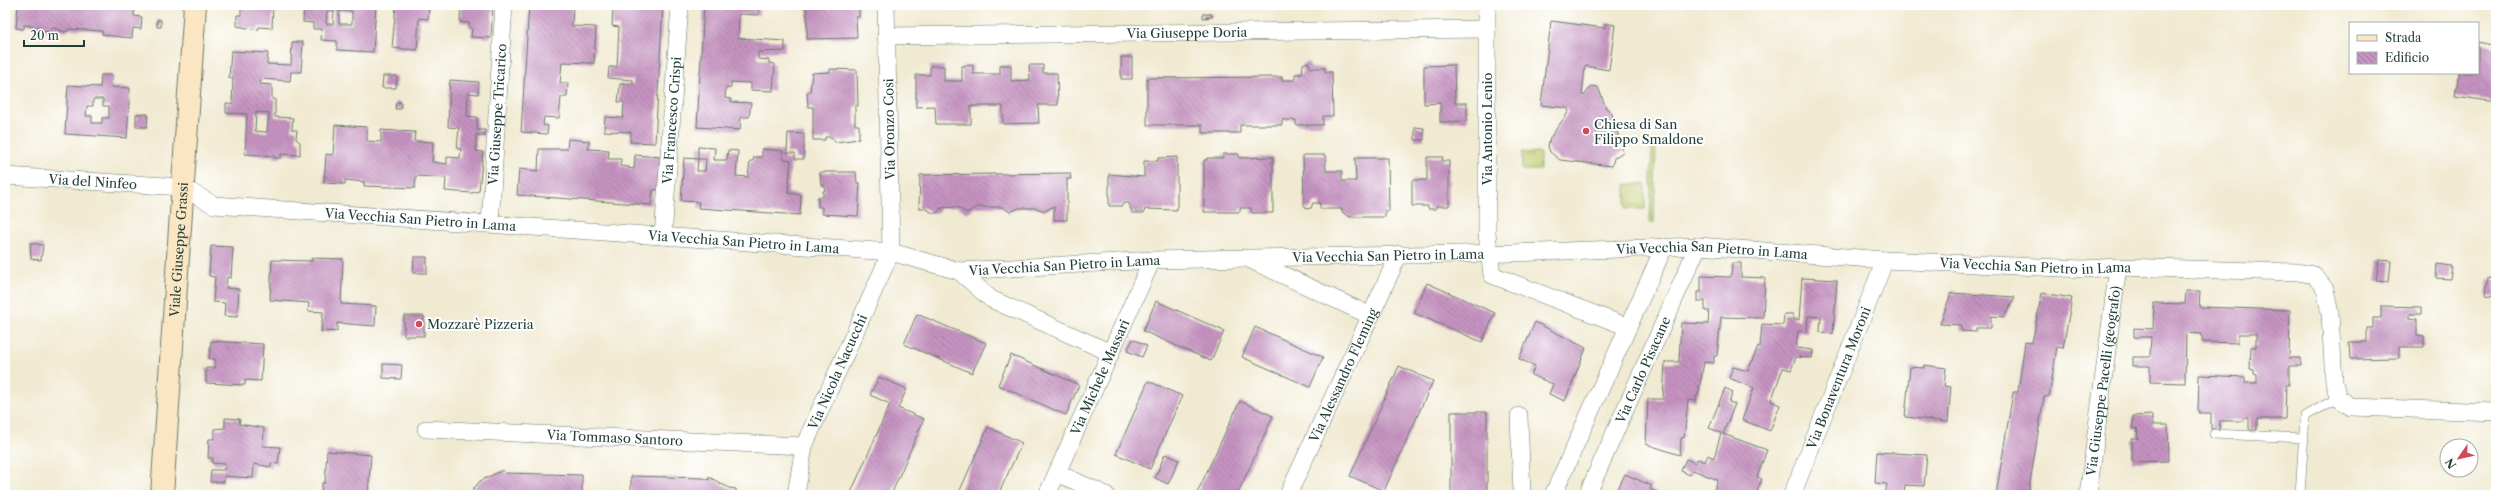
<svg xmlns="http://www.w3.org/2000/svg" width="2501" height="500" font-family="'Libre Caslon Text',serif">
  <defs>
    <pattern id="grass-tufts" width="24" height="20" patternUnits="userSpaceOnUse"><rect width="24" height="20" fill="#c0cd6f"/><path d="M3 7l-1-3M5 7V3M7 7l1-3M15 17l-1-3M17 17v-4M19 17l1-3" fill="none" stroke="#9ba85c"/></pattern>
    <pattern id="building-back-hatch" width="6" height="6" patternUnits="userSpaceOnUse"><rect width="6" height="6" fill="#c693c1"/><path d="M-1 5l2 2M0 0l6 6M5-1l2 2" fill="none" stroke="#a0799e"/></pattern>
  </defs>
  <rect width="100%" height="100%" fill="#fff"/>
  <filter id="ink" filterUnits="userSpaceOnUse"><feTurbulence type="fractalNoise" baseFrequency=".025" numOctaves="2"/><feDisplacementMap in="SourceGraphic" scale="8" xChannelSelector="R" yChannelSelector="G"/><feConvolveMatrix kernelMatrix="1 2 1 2 8 2 1 2 1" color-interpolation-filters="sRGB"/></filter>
  <filter id="wash" filterUnits="userSpaceOnUse"><feTurbulence type="fractalNoise" baseFrequency=".012" numOctaves="4" result="noise"/><feDisplacementMap in="SourceGraphic" scale="16" xChannelSelector="R" yChannelSelector="G"/><feGaussianBlur stdDeviation="0.9" result="paint"/><feColorMatrix in="noise" values="0 0 0 0 0 0 0 0 0 0 0 0 0 0 0 0 0 1.4 0 .05"/><feComposite in="paint" operator="in"/></filter>
  <g filter="url(#wash)">
    <rect width="100%" height="100%" fill="#f1ead2"/>
    <path fill="url(#grass-tufts)" stroke="#708552" d="M 1652,149 L 1656,149 L 1654,222 L 1650,222 Z
      M 1522,152 L 1540,153 L 1540,170 L 1522,170 Z
      M 1626,184 L 1645,184 L 1645,209 L 1626,209 Z"/>
    <g id="blocks">
      <path fill="url(#building-back-hatch)" fill-rule="evenodd" d="M 18,5 L 135,5 L 134,16 L 142,17 L 141,29 L 133,28 L 132,38 L 112,36 L 102,34 L 102,31 L 70,29 L 65,32 L 51,27 L 51,32 L 39,31 L 40,27 L 24,25 L 24,29 L 16,28 Z
        M 241,5 L 273,5 L 272,28 L 259,27 L 258,30 L 237,26 L 237,15 L 241,15 Z
        M 304,5 L 376,5 L 373,52 L 337,50 L 337,41 L 321,40 L 322,29 L 313,29 L 313,23 L 303,22 ZM 327,11 L 334,11 L 333,24 L 326,24 ZM 339,11 L 352,11 L 352,24 L 339,24 Z
        M 396,5 L 429,5 L 428,19 L 419,18 L 417,50 L 392,48 Z
        M 461,5 L 493,5 L 491,38 L 471,37 L 472,28 L 469,27 L 469,23 L 460,22 Z
        M 529,5 L 573,5 L 572,26 L 596,27 L 594,63 L 562,62 L 560,83 L 568,83 L 567,97 L 561,97 L 559,118 L 544,117 L 543,125 L 548,126 L 547,134 L 521,132 Z
        M 613,5 L 663,5 L 655,143 L 630,142 L 631,132 L 604,131 L 605,117 L 623,118 L 624,102 L 618,102 L 620,84 L 633,84 L 633,80 L 608,78 L 609,67 L 617,67 L 619,27 L 612,26 Z
        M 704,5 L 759,5 L 759,15 L 739,14 L 738,38 L 785,41 L 785,51 L 758,52 L 758,59 L 769,60 L 769,63 L 775,64 L 773,91 L 751,90 L 751,83 L 731,82 L 731,88 L 726,88 L 725,98 L 731,99 L 731,102 L 751,103 L 749,117 L 741,117 L 740,130 L 697,127 Z
        M 803,5 L 859,5 L 859,17 L 856,17 L 857,38 L 807,39 L 807,9 L 803,8 Z
        M 1203,14 L 1212,14 L 1212,17 L 1203,18 Z
        M 157,20 L 161,20 L 161,27 L 157,27 Z
        M 1551,21 L 1605,28 L 1605,23 L 1615,25 L 1609,70 L 1585,66 L 1582,95 L 1585,95 L 1591,86 L 1598,87 L 1606,108 L 1612,114 L 1623,152 L 1614,158 L 1612,166 L 1560,160 L 1550,152 L 1548,146 L 1550,138 L 1569,111 L 1567,108 L 1541,105 Z
        M 292,42 L 303,42 L 301,72 L 291,72 L 290,81 L 261,79 L 260,84 L 272,85 L 272,99 L 275,99 L 275,117 L 293,118 L 292,130 L 297,130 L 296,139 L 300,142 L 300,155 L 281,154 L 281,158 L 274,158 L 274,156 L 245,154 L 247,114 L 226,113 L 226,103 L 232,104 L 233,78 L 229,78 L 231,51 L 268,53 L 267,64 L 291,65 ZM 256,112 L 269,113 L 267,132 L 255,131 Z
        M 2478,42 L 2496,46 L 2496,102 L 2455,96 L 2459,73 L 2478,73 Z
        M 1121,57 L 1132,57 L 1132,79 L 1121,79 Z
        M 1308,62 L 1311,68 L 1325,68 L 1325,72 L 1332,72 L 1333,116 L 1323,116 L 1323,125 L 1296,125 L 1296,120 L 1282,120 L 1282,125 L 1240,125 L 1240,133 L 1202,133 L 1202,125 L 1147,125 L 1147,78 L 1282,77 L 1282,80 L 1295,80 L 1295,74 L 1302,74 L 1303,64 Z
        M 973,65 L 973,74 L 1000,74 L 1000,65 L 1011,65 L 1011,81 L 1030,80 L 1029,65 L 1043,65 L 1043,73 L 1057,73 L 1058,105 L 1038,105 L 1039,123 L 1003,124 L 1003,106 L 971,106 L 971,124 L 936,124 L 935,106 L 916,107 L 916,75 L 930,75 L 930,66 L 944,66 L 944,81 L 962,81 L 962,66 Z
        M 1454,65 L 1455,103 L 1467,103 L 1467,121 L 1440,122 L 1440,103 L 1424,104 L 1424,66 Z
        M 830,69 L 857,70 L 858,106 L 855,106 L 855,125 L 859,125 L 859,139 L 835,142 L 831,137 L 825,137 L 825,140 L 813,140 L 813,107 L 808,107 L 807,92 L 810,92 L 812,73 L 830,72 Z
        M 101,75 L 112,75 L 111,87 L 130,88 L 127,138 L 65,134 L 68,85 L 100,87 ZM 93,99 L 103,99 L 103,106 L 109,106 L 109,118 L 102,118 L 102,123 L 92,123 L 92,116 L 86,116 L 87,106 L 93,106 Z
        M 383,76 L 397,76 L 396,88 L 382,88 Z
        M 450,80 L 479,82 L 478,94 L 468,93 L 467,116 L 477,117 L 477,130 L 485,130 L 484,136 L 476,135 L 476,151 L 483,152 L 479,191 L 472,193 L 445,191 L 446,178 L 416,176 L 415,188 L 364,186 L 364,182 L 345,180 L 345,184 L 324,183 L 326,154 L 333,155 L 335,125 L 367,127 L 367,141 L 381,142 L 381,130 L 415,132 L 414,141 L 433,142 L 432,162 L 447,164 L 447,157 L 460,158 L 461,149 L 457,149 L 459,128 L 448,127 Z
        M 396,102 L 401,102 L 401,109 L 395,109 Z
        M 136,114 L 148,114 L 147,127 L 136,127 Z
        M 1415,127 L 1424,128 L 1424,140 L 1415,140 Z
        M 788,133 L 804,134 L 804,159 L 795,159 L 795,153 L 787,153 Z
        M 568,139 L 589,141 L 588,149 L 609,150 L 608,159 L 621,159 L 620,166 L 629,167 L 628,168 L 634,169 L 635,155 L 662,157 L 660,190 L 653,190 L 651,205 L 517,195 L 519,169 L 538,171 L 539,149 L 567,149 Z
        M 698,147 L 715,148 L 714,160 L 727,160 L 728,150 L 738,151 L 736,176 L 748,177 L 750,161 L 753,161 L 754,157 L 762,157 L 762,149 L 783,151 L 783,159 L 791,160 L 788,193 L 801,195 L 800,215 L 698,208 L 699,202 L 681,201 L 684,158 L 698,159 ZM 698,159 L 706,159 L 705,171 L 697,171 Z
        M 1223,154 L 1239,154 L 1239,158 L 1273,157 L 1273,213 L 1252,213 L 1251,208 L 1240,208 L 1240,212 L 1204,212 L 1204,160 L 1207,160 L 1207,158 L 1223,158 Z
        M 1303,155 L 1325,155 L 1326,171 L 1342,171 L 1342,181 L 1356,181 L 1355,158 L 1388,158 L 1389,211 L 1385,211 L 1385,217 L 1350,217 L 1342,212 L 1342,209 L 1320,209 L 1320,203 L 1313,203 L 1311,208 L 1307,209 L 1304,205 Z
        M 1177,157 L 1177,210 L 1145,209 L 1144,213 L 1132,213 L 1129,203 L 1124,203 L 1122,206 L 1109,206 L 1109,174 L 1144,177 L 1144,161 L 1158,161 L 1158,158 Z
        M 1427,157 L 1443,157 L 1442,161 L 1449,161 L 1449,206 L 1436,206 L 1436,209 L 1428,209 L 1428,206 L 1412,206 L 1412,180 L 1427,180 Z
        M 820,172 L 856,172 L 857,183 L 860,183 L 858,216 L 822,214 L 822,207 L 818,207 L 818,197 L 823,197 L 823,191 L 825,191 L 824,185 L 821,185 Z
        M 1070,173 L 1071,179 L 1067,179 L 1067,220 L 1054,220 L 1054,206 L 1045,211 L 1036,208 L 1019,208 L 1010,212 L 1002,207 L 976,207 L 967,213 L 957,207 L 941,208 L 937,213 L 933,213 L 924,208 L 919,208 L 920,175 Z
        M 30,243 L 43,245 L 41,260 L 31,259 Z
        M 211,246 L 233,247 L 231,278 L 227,277 L 226,288 L 239,289 L 237,317 L 224,316 L 225,303 L 213,302 L 215,277 L 209,276 Z
        M 414,257 L 427,257 L 427,273 L 413,273 Z
        M 312,258 L 343,259 L 341,304 L 376,306 L 375,326 L 337,323 L 337,331 L 321,332 L 323,312 L 308,311 L 309,303 L 270,300 L 272,260 L 312,261 Z
        M 2379,260 L 2391,261 L 2389,282 L 2376,281 Z
        M 1732,263 L 1741,263 L 1741,277 L 1765,278 L 1763,318 L 1721,317 L 1717,356 L 1714,356 L 1714,363 L 1704,362 L 1698,396 L 1696,396 L 1696,401 L 1688,400 L 1684,438 L 1681,438 L 1680,455 L 1646,444 L 1648,399 L 1663,399 L 1665,362 L 1679,362 L 1681,323 L 1708,324 L 1709,311 L 1705,311 L 1705,301 L 1697,301 L 1697,292 L 1701,292 L 1701,276 L 1731,277 Z
        M 2437,264 L 2452,266 L 2450,279 L 2436,278 Z
        M 1802,278 L 1837,280 L 1833,334 L 1820,332 L 1821,317 L 1808,316 L 1807,332 L 1798,331 L 1796,348 L 1813,350 L 1812,358 L 1796,357 L 1791,370 L 1783,368 L 1771,401 L 1780,405 L 1770,431 L 1742,420 L 1754,388 L 1729,378 L 1733,367 L 1748,371 L 1758,346 L 1760,347 L 1762,324 L 1783,325 L 1784,314 L 1793,314 L 1793,319 L 1799,320 Z
        M 2488,278 L 2496,279 L 2496,297 L 2486,296 Z
        M 1427,283 L 1495,313 L 1482,342 L 1414,313 Z
        M 2186,291 L 2200,291 L 2199,307 L 2290,310 L 2289,358 L 2301,358 L 2301,366 L 2289,366 L 2289,385 L 2286,385 L 2285,419 L 2257,419 L 2257,429 L 2249,429 L 2249,418 L 2244,418 L 2244,421 L 2220,421 L 2219,429 L 2211,429 L 2211,413 L 2198,413 L 2199,375 L 2245,377 L 2245,383 L 2257,383 L 2257,375 L 2254,374 L 2254,370 L 2250,369 L 2251,347 L 2256,347 L 2256,334 L 2238,334 L 2238,343 L 2202,342 L 2202,334 L 2186,333 L 2185,383 L 2150,382 L 2150,366 L 2133,366 L 2133,357 L 2150,357 L 2151,337 L 2134,337 L 2134,328 L 2153,329 L 2154,303 L 2185,304 Z
        M 1951,293 L 2015,297 L 2004,317 L 1991,316 L 1991,328 L 1976,328 L 1976,332 L 1961,331 L 1961,325 L 1940,324 Z
        M 2042,293 L 2072,298 L 2063,348 L 2057,347 L 2049,397 L 2044,396 L 2028,495 L 1996,495 L 2013,392 L 2018,392 L 2025,342 L 2032,343 Z
        M 1156,301 L 1224,331 L 1211,361 L 1143,331 Z
        M 2381,306 L 2421,307 L 2421,314 L 2410,314 L 2410,318 L 2417,319 L 2417,335 L 2424,336 L 2424,347 L 2399,347 L 2399,358 L 2350,359 L 2349,342 L 2367,342 L 2367,328 L 2373,328 L 2373,318 L 2381,318 Z
        M 917,314 L 986,343 L 972,373 L 904,344 Z
        M 404,316 L 424,316 L 424,336 L 404,336 Z
        M 1535,322 L 1586,348 L 1565,401 L 1549,394 L 1553,384 L 1531,375 L 1535,366 L 1519,359 Z
        M 1255,327 L 1323,357 L 1310,387 L 1242,357 Z
        M 1133,339 L 1147,346 L 1142,357 L 1127,351 Z
        M 211,341 L 263,344 L 261,381 L 245,380 L 245,385 L 206,383 L 206,368 L 215,368 L 215,359 L 209,359 Z
        M 1011,355 L 1079,385 L 1066,415 L 998,385 Z
        M 383,364 L 402,365 L 401,379 L 383,378 Z
        M 1924,365 L 1946,368 L 1944,386 L 1951,387 L 1948,422 L 1905,417 L 1910,367 L 1924,368 Z
        M 1399,366 L 1433,381 L 1384,491 L 1350,476 Z
        M 879,377 L 907,389 L 898,408 L 924,419 L 891,495 L 850,495 L 890,404 L 870,395 Z
        M 1148,381 L 1182,396 L 1150,469 L 1116,454 Z
        M 1725,388 L 1733,392 L 1729,402 L 1735,404 L 1723,434 L 1767,450 L 1757,477 L 1762,479 L 1757,491 L 1763,495 L 1712,495 L 1718,480 L 1693,470 L 1690,475 L 1681,471 L 1686,459 L 1695,463 L 1697,459 L 1705,462 L 1708,455 L 1714,458 L 1721,433 L 1709,428 Z
        M 1240,401 L 1273,416 L 1237,495 L 1196,495 Z
        M 1451,412 L 1487,412 L 1487,495 L 1451,495 Z
        M 2152,415 L 2152,425 L 2168,425 L 2169,461 L 2132,462 L 2132,439 L 2138,439 L 2137,428 L 2133,429 L 2133,416 Z
        M 225,418 L 240,419 L 239,424 L 264,428 L 263,446 L 280,447 L 278,464 L 271,463 L 271,467 L 254,464 L 253,478 L 224,476 L 224,482 L 210,482 L 211,470 L 224,470 L 225,464 L 212,463 L 213,458 L 208,458 L 209,439 L 214,439 L 214,429 L 225,428 Z
        M 988,427 L 1022,443 L 998,495 L 958,495 Z
        M 327,451 L 371,455 L 368,495 L 321,495 L 322,483 L 325,483 Z
        M 1877,452 L 1927,455 L 1924,486 L 1905,485 L 1904,495 L 1885,495 L 1887,484 L 1875,483 Z
        M 1165,454 L 1179,460 L 1168,484 L 1155,478 Z
        M 503,470 L 505,473 L 582,475 L 582,495 L 468,495 L 480,481 Z
        M 1625,474 L 1652,486 L 1650,489 L 1662,495 L 1615,495 Z
        M 631,476 L 703,478 L 709,480 L 709,477 L 729,488 L 736,489 L 736,495 L 631,495 Z"/>
    </g>
  </g>
  <g filter="url(#ink)">
    <use href="#blocks" fill-opacity="0" stroke="#687a6b" stroke-width="1"/>
    <g fill="none" stroke-linecap="round" stroke-linejoin="round">
      <g stroke="#687a6b" stroke-width="10">
        <path id="lane" d="M 2214,434 L 2304,438
          M 2300,495 L 2305,416 L 2338,398"/>
      </g>
      <g stroke="#687a6b" stroke-width="18">
        <g id="street">
          <path d="M 1487,5 L 1487,233 L 1492,275 L 1628,327"/>
          <path id="s1" d="M 886,36 L 1487,29"/>
          <path id="s2" d="M 5,176 L 182,187 L 214,205 L 891,252 L 959,271 L 1152,260 L 1511,253 L 1698,246 L 1885,260 L 2083,269 L 2118,267 L 2297,272 L 2314,275 L 2325,289 L 2330,314 L 2334,382 L 2338,398 L 2351,407 L 2496,412"/>
          <path id="s3" d="M 490,224 L 504,5"/>
          <path id="s4" d="M 663,236 L 680,5"/>
          <path d="M 1251,260 L 1371,316"/>
          <path d="M 959,271 L 991,299 L 1111,353"/>
          <path d="M 1519,416 L 1522,495"/>
          <path id="s5" d="M 426,429 L 804,446"/>
          <path d="M 1057,473 L 1106,495"/>
          <path id="s6" d="M 796,495 L 804,446 L 891,252 L 886,5"/>
          <path id="s7" d="M 1047,495 L 1152,260"/>
          <path id="s8" d="M 1288,495 L 1399,254"/>
          <path d="M 1553,495 L 1664,247"/>
          <path id="s9" d="M 1587,495 L 1698,246"/>
          <path id="s10" d="M 1792,495 L 1885,260"/>
          <path id="s11" d="M 2088,495 L 2118,267"/>
        </g>
      </g>
      <g stroke="#687a6b" stroke-width="24">
        <g id="secondary">
          <path id="s12" d="M 162,495 L 195,5"/>
        </g>
      </g>
      <use href="#lane" stroke="#fff" stroke-width="9"/>
      <use href="#street" stroke="#fff" stroke-width="17"/>
      <use href="#secondary" stroke="#fbe6c4" stroke-width="22"/>
    </g>
  </g>
  <g fill="#d1495b" stroke="#fff" stroke-width="1.5">
    <circle cx="1586" cy="131" r="4"/>
    <circle cx="419" cy="324" r="4"/>
  </g>
  <g text-anchor="middle" dominant-baseline="central" stroke-width="4" stroke-linejoin="round" paint-order="stroke">
    <g font-size="13" fill="#1f3d34" stroke="#fff">
      <text stroke="none"><textPath href="#s1" startOffset="301">Via Giuseppe Doria</textPath></text>
      <text stroke="none"><textPath href="#s3" startOffset="110">Via Giuseppe Tricarico</textPath></text>
      <text stroke="none"><textPath href="#s4" startOffset="116">Via Francesco Crispi</textPath></text>
      <text transform="translate(889 129) rotate(-91)">Via Oronzo Cosi</text>
      <text transform="translate(1487 129) rotate(-90)">Via Antonio Lenio</text>
      <text stroke="none"><textPath href="#s2" startOffset="88">Via del Ninfeo</textPath></text>
      <text stroke="none"><textPath href="#s2" startOffset="421">Via Vecchia San Pietro in Lama</textPath></text>
      <text stroke="none"><textPath href="#s2" startOffset="745">Via Vecchia San Pietro in Lama</textPath></text>
      <text stroke="none"><textPath href="#s12" startOffset="246">Viale Giuseppe Grassi</textPath></text>
      <text stroke="none"><textPath href="#s2" startOffset="1717">Via Vecchia San Pietro in Lama</textPath></text>
      <text stroke="none"><textPath href="#s2" startOffset="1393">Via Vecchia San Pietro in Lama</textPath></text>
      <text stroke="none"><textPath href="#s2" startOffset="1069">Via Vecchia San Pietro in Lama</textPath></text>
      <text stroke="none"><textPath href="#s2" startOffset="2041">Via Vecchia San Pietro in Lama</textPath></text>
      <text stroke="none"><textPath href="#s9" startOffset="137">Via Carlo Pisacane</textPath></text>
      <text stroke="none"><textPath href="#s6" startOffset="131">Via Nicola Nacucchi</textPath></text>
      <text stroke="none"><textPath href="#s8" startOffset="132">Via Alessandro Fleming</textPath></text>
      <text stroke="none"><textPath href="#s7" startOffset="129">Via Michele Massari</textPath></text>
      <text stroke="none"><textPath href="#s10" startOffset="126">Via Bonaventura Moroni</textPath></text>
      <text stroke="none"><textPath href="#s11" startOffset="115">Via Giuseppe Pacelli (geografo)</textPath></text>
      <text stroke="none"><textPath href="#s5" startOffset="189">Via Tommaso Santoro</textPath></text>
    </g>
    <g font-size="13" fill="#1f3d34" stroke="#fff" text-anchor="start">
      <text x="1594" y="124">Chiesa di San<tspan x="1594" dy="15">Filippo Smaldone</tspan></text>
      <text x="427" y="324">Mozzarè Pizzeria</text>
    </g>
  </g>
  <rect width="2501" height="500" fill="none" stroke="#fff" stroke-width="20"/>
  <rect x="2349" y="22" width="130" height="52" fill="#ffffff" stroke="#a5b1ae"/>
  <rect x="2357" y="35" width="20" height="6" fill="#fbe6c4" stroke="#a5b1ae"/>
  <text x="2385" y="42" font-size="12" fill="#1f3d34">Strada</text>
  <rect x="2357" y="52" width="20" height="12" fill="url(#building-back-hatch)" stroke="#a5b1ae"/>
  <text x="2385" y="62" font-size="12" fill="#1f3d34">Edificio</text>
  <g transform="translate(2459 458) rotate(236)"><circle r="19" fill="#ffffff" stroke="#a5b1ae"/>
  <path d="M0-3L7 15L0 10L-7 15Z" fill="#d1495b"/>
  <text y="-6" font-size="11" font-weight="bold" text-anchor="middle" fill="#1f3d34">N</text>
  </g>
  <path d="M24 40v6h60v-6" fill="none" stroke="#1f3d34" stroke-width="2"/>
  <text x="30" y="40" font-size="12" fill="#1f3d34" stroke="#ffffff" stroke-width="3" paint-order="stroke">20 m</text>
</svg>
